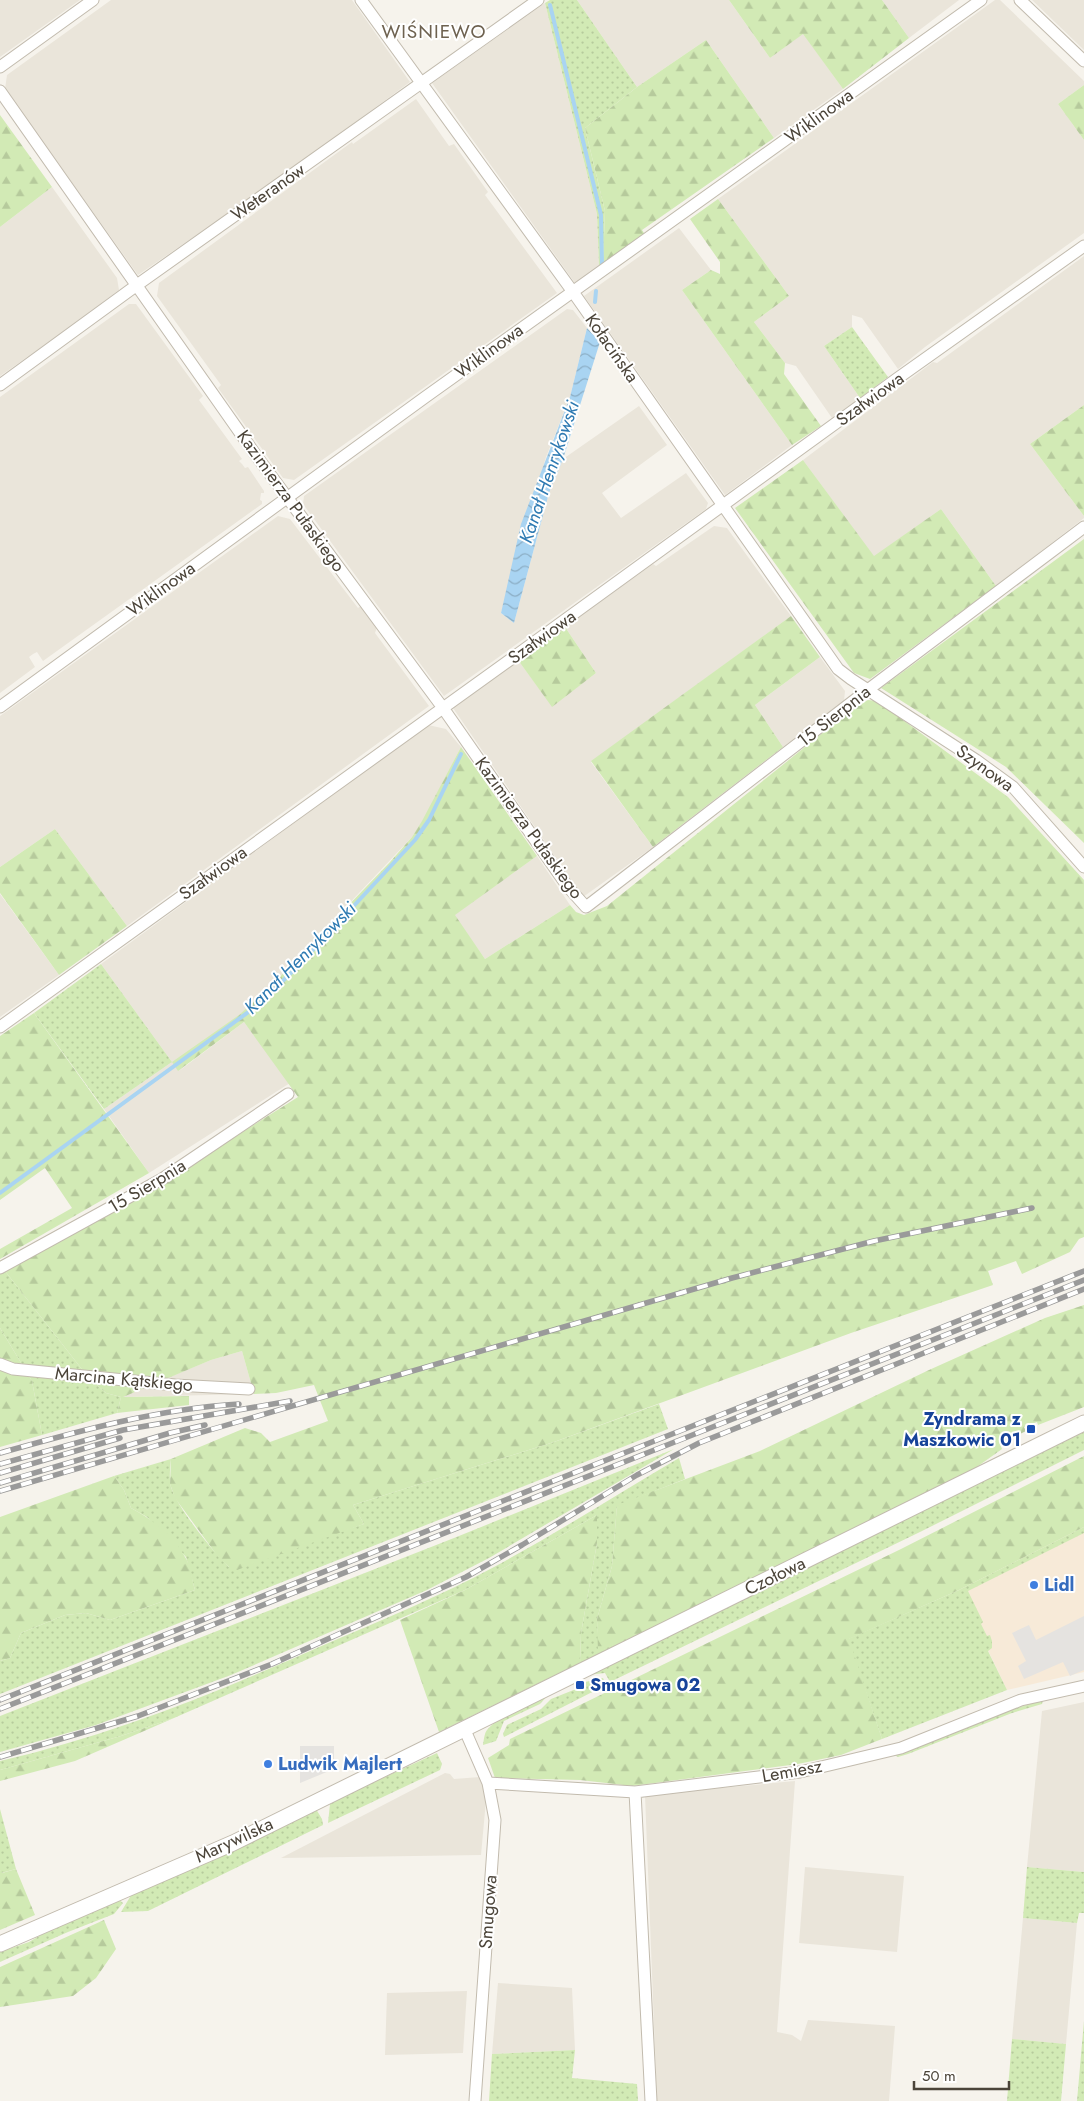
<svg xmlns="http://www.w3.org/2000/svg" width="1084" height="2101" font-family="Jost,sans-serif">
  <defs>
    <pattern id="grass-dots" width="8" height="8" patternUnits="userSpaceOnUse" patternTransform="scale(1.25)"><rect width="8" height="8" fill="#d2eab5"/><path d="M2 2h.1M6 6h.1" fill="none" stroke="#b6ca9c" stroke-width="1.8" stroke-linecap="round"/></pattern>
    <pattern id="forest-firs" width="22" height="20" patternUnits="userSpaceOnUse" patternTransform="scale(1.25)"><rect width="22" height="20" fill="#d2eab5"/><path d="M5 1l3.5 6h-7zM16 11l3.5 6h-7z" fill="#b6ca9c"/></pattern>
    <pattern id="water-waves" width="16" height="10" patternUnits="userSpaceOnUse" patternTransform="scale(1.25)"><rect width="16" height="10" fill="#a9d4f2"/><path d="M0 5q4-4 8 0t8 0" fill="none" stroke="#8caec5"/></pattern>
  </defs>
  <rect width="100%" height="100%" fill="#f6f3ec"/>
  <path fill="#eae5da" d="M 0,0 L 80,0 L 0,57 Z
    M 111,0 L 352,0 L 410,82 L 274,182 L 138,275 L 5,89 L 7,75 Z
    M 577,0 L 729,0 L 770,58 L 803,33 L 843,89 L 774,138 L 706,40 L 637,87 Z
    M 882,0 L 959,0 L 909,38 Z
    M 995,0 L 1000,0 L 1084,81 L 1084,85 L 1058,104 L 1084,140 L 1084,233 L 925,347 L 898,369 L 862,318 L 852,315 L 852,327 L 824,346 L 860,398 L 832,418 L 796,366 L 785,363 L 754,322 L 789,296 L 718,199 Z
    M 1032,0 L 1084,0 L 1084,50 Z
    M 545,3 L 597,214 L 599,267 L 575,283 L 432,83 Z
    M 416,99 L 449,146 L 454,144 L 488,192 L 485,195 L 557,293 L 294,480 L 283,478 L 218,388 L 221,385 L 157,296 L 159,283 L 352,142 L 353,144 Z
    M 52,187 L 117,278 L 119,290 L 59,335 L 0,376 L 0,227 Z
    M 679,228 L 711,270 L 682,290 L 792,445 L 725,495 L 584,296 Z
    M 1084,256 L 1084,405 L 1030,444 L 1084,516 L 1084,518 L 996,586 L 941,509 L 874,557 L 803,460 L 933,362 L 937,363 Z
    M 129,304 L 136,304 L 203,396 L 199,400 L 242,459 L 239,461 L 242,464 L 245,468 L 248,467 L 264,491 L 264,493 L 261,493 L 260,500 L 262,501 L 262,504 L 43,661 L 37,652 L 33,654 L 29,657 L 35,667 L 0,693 L 0,397 Z
    M 567,309 L 573,310 L 587,328 L 570,397 L 546,457 L 501,613 L 514,623 L 549,493 L 563,459 L 639,406 L 667,445 L 602,493 L 621,518 L 686,473 L 708,503 L 706,509 L 444,696 L 303,504 L 304,496 Z
    M 278,516 L 290,519 L 358,608 L 362,605 L 377,627 L 375,633 L 429,706 L 127,926 L 55,829 L 0,867 L 0,716 Z
    M 714,526 L 727,528 L 791,616 L 591,762 L 653,847 L 583,897 L 453,708 L 518,660 L 552,706 L 596,673 L 565,627 L 653,564 L 656,566 Z
    M 820,657 L 845,691 L 844,701 L 783,747 L 755,705 Z
    M 428,725 L 446,729 L 461,747 L 423,821 L 412,837 L 271,986 L 179,1071 L 244,1022 L 290,1083 L 149,1173 L 104,1109 L 172,1062 L 101,964 Z
    M 537,856 L 570,905 L 485,959 L 454,915 Z
    M 0,894 L 59,975 L 0,1017 Z
    M 242,1351 L 254,1394 L 121,1397 L 211,1360 Z
    M 1084,1702 L 1084,1872 L 1027,1867 L 1042,1711 Z
    M 445,1773 L 450,1774 L 454,1779 L 480,1777 L 486,1800 L 481,1855 L 281,1858 Z
    M 795,1781 L 777,2032 L 792,2035 L 801,2041 L 808,2020 L 895,2026 L 889,2101 L 657,2101 L 645,1795 Z
    M 805,1867 L 904,1876 L 897,1952 L 799,1943 Z
    M 1023,1918 L 1077,1923 L 1066,2044 L 1012,2039 Z
    M 498,1983 L 572,1988 L 575,2050 L 492,2054 Z
    M 467,1991 L 463,2053 L 385,2055 L 387,1993 Z"/>
  <path fill="#f7ead8" d="M 1084,1527 L 1084,1672 L 1007,1690 L 959,1590 Z"/>
  <path fill="url(#grass-dots)" d="M 550,0 L 577,0 L 637,87 L 585,128 L 605,211 L 603,264 L 599,267 L 597,214 L 545,3 Z
    M 852,327 L 888,377 L 860,398 L 824,346 Z
    M 101,964 L 172,1062 L 104,1109 L 34,1013 Z
    M 5,1271 L 88,1377 L 106,1393 L 121,1397 L 117,1413 L 42,1435 L 32,1381 L 0,1328 L 0,1273 Z
    M 659,1404 L 668,1429 L 0,1694 L 0,1661 L 10,1658 L 21,1633 L 65,1615 L 86,1613 L 110,1620 L 195,1590 L 186,1557 L 147,1517 L 131,1508 L 124,1490 L 114,1476 L 171,1459 C 170,1468 169,1479 171,1487 C 177,1507 213,1552 229,1567 L 364,1524 L 353,1505 L 554,1442 Z
    M 1084,1432 L 1084,1450 L 920,1532 L 610,1682 L 605,1673 L 587,1675 Z
    M 674,1449 L 489,1558 L 427,1590 L 231,1675 L 96,1725 L 0,1752 L 0,1716 L 454,1538 Z
    M 679,1458 L 685,1479 L 617,1506 L 612,1566 L 597,1619 L 599,1650 L 626,1641 L 580,1663 L 581,1633 L 597,1543 L 597,1515 L 465,1590 L 174,1718 L 121,1736 L 0,1770 L 0,1761 C 113,1735 221,1691 326,1644 C 382,1620 440,1596 494,1567 C 557,1533 618,1494 679,1458 Z
    M 1084,1527 L 1084,1533 L 968,1591 L 983,1622 L 981,1624 L 987,1636 L 990,1635 L 992,1641 L 992,1648 L 988,1651 L 1007,1690 L 882,1739 L 848,1639 L 959,1590 Z
    M 603,1678 L 606,1685 L 504,1737 L 503,1734 L 507,1725 L 541,1709 L 551,1699 L 586,1685 L 585,1682 Z
    M 549,1694 L 540,1704 L 504,1721 L 496,1741 L 483,1745 C 484,1740 484,1734 487,1730 C 499,1715 532,1703 549,1694 Z
    M 1043,1700 L 1042,1704 L 1012,1713 L 908,1754 L 898,1757 L 894,1755 L 1010,1710 Z
    M 437,1753 L 442,1764 L 440,1770 L 328,1823 L 330,1804 L 337,1799 Z
    M 0,1809 L 16,1869 L 1,1873 L 0,1870 Z
    M 316,1809 L 322,1819 L 323,1825 L 148,1911 L 121,1912 L 133,1892 Z
    M 1027,1867 L 1084,1872 L 1084,1913 L 1079,1913 L 1077,1923 L 1023,1918 Z
    M 118,1899 L 123,1903 L 114,1914 L 68,1932 L 0,1962 L 0,1952 L 29,1942 L 56,1926 Z
    M 1084,2021 L 1084,2101 L 1077,2101 Z
    M 1012,2039 L 1066,2044 L 1061,2101 L 1007,2101 Z
    M 575,2050 L 572,2078 L 637,2084 L 638,2101 L 489,2101 L 492,2054 Z"/>
  <path fill="url(#forest-firs)" d="M 729,0 L 882,0 L 909,38 L 843,89 L 803,34 L 770,58 Z
    M 706,40 L 774,138 L 642,230 L 646,236 L 603,264 L 605,211 L 585,128 L 637,87 Z
    M 1084,85 L 1084,140 L 1058,104 Z
    M 0,115 L 52,187 L 0,227 Z
    M 718,199 L 789,296 L 754,322 L 785,363 L 784,374 L 821,426 L 792,445 L 682,290 L 711,270 L 720,274 L 720,262 L 690,219 Z
    M 1084,405 L 1084,516 L 1030,444 Z
    M 803,460 L 874,556 L 941,509 L 996,586 L 870,679 L 854,673 L 735,508 Z
    M 1084,539 L 1084,843 L 1006,767 L 881,688 Z
    M 791,616 L 820,657 L 755,705 L 783,747 L 653,847 L 591,761 Z
    M 565,627 L 596,673 L 552,707 L 518,660 Z
    M 868,700 L 877,701 L 1008,797 L 1084,880 L 1084,1237 L 1079,1239 L 1070,1252 L 1022,1274 L 1016,1261 L 988,1271 L 993,1285 L 851,1333 L 554,1442 L 353,1505 L 364,1524 L 237,1570 L 229,1567 L 219,1558 L 175,1498 L 170,1484 L 171,1459 L 245,1428 L 261,1433 L 270,1442 L 328,1421 L 314,1385 L 276,1393 L 254,1394 L 242,1351 L 211,1360 L 123,1397 L 189,1396 L 189,1405 L 117,1413 L 121,1397 L 106,1393 L 88,1377 L 5,1271 L 159,1185 L 298,1097 L 244,1022 L 178,1071 L 172,1062 L 239,1015 L 271,986 L 390,862 L 412,837 L 422,821 L 461,747 L 537,856 L 455,915 L 485,959 L 570,905 L 576,912 L 584,915 L 607,906 L 856,706 Z
    M 55,829 L 127,926 L 59,975 L 0,893 L 0,867 Z
    M 34,1013 L 149,1173 L 0,1259 L 0,1249 L 72,1208 L 45,1168 L 0,1200 L 0,1036 Z
    M 1084,1305 L 1084,1407 L 1038,1425 L 1037,1422 L 1024,1427 L 1026,1431 L 1000,1444 L 1002,1449 L 974,1469 L 626,1641 L 598,1651 L 597,1619 L 612,1566 L 617,1505 L 760,1451 L 929,1370 L 1045,1318 Z
    M 0,1328 L 32,1381 L 42,1435 L 0,1447 Z
    M 1084,1456 L 1084,1527 L 959,1590 L 849,1639 L 882,1739 L 841,1755 L 798,1764 L 632,1786 L 580,1780 L 495,1778 L 488,1758 L 509,1745 L 510,1739 L 901,1549 Z
    M 114,1476 L 124,1490 L 131,1508 C 152,1519 173,1535 185,1557 C 191,1566 192,1580 195,1590 L 110,1620 L 86,1613 L 65,1615 L 21,1633 L 10,1658 L 0,1661 L 0,1517 Z
    M 597,1515 L 597,1543 L 581,1633 L 580,1663 L 439,1732 L 400,1620 L 465,1590 Z
    M 174,1718 L 75,1761 L 0,1781 L 0,1770 L 121,1736 Z
    M 16,1869 L 35,1915 L 0,1930 L 0,1870 L 2,1873 Z
    M 104,1920 L 116,1949 L 96,1978 L 73,1996 L 0,2007 L 0,1967 Z"/>
  <path fill="#e5e3e0" d="M 1084,1616 L 1084,1670 L 1070,1676 L 1063,1662 L 1024,1679 L 1018,1666 L 1026,1661 L 1012,1633 L 1029,1625 L 1036,1640 Z
    M 300,1746 L 334,1746 L 334,1769 L 300,1783 Z"/>
  <path fill="url(#water-waves)" d="M 587,328 L 600,342 L 563,459 L 549,493 L 514,623 L 501,613 L 521,524 L 570,397 Z"/>
  <g fill="none" stroke-linecap="round" stroke-linejoin="round">
    <path stroke="#a9d4f2" stroke-width="4" d="M 550,5 L 601,215 L 602,265
      M 595,302 L 596,291
      M 0,1193 L 258,1005 L 297,967 L 415,840 L 429,820 L 461,754"/>
    <g stroke="#c2bbae" stroke-width="13">
      <path id="minor" d="M 361,0 L 573,292 L 838,669 L 851,679 L 976,760 L 1013,787 L 1084,867
        M 1020,0 L 1084,61
        M 0,67 L 93,0
        M 0,91 L 255,454 L 443,708 L 568,887 L 586,907 L 869,689 L 1084,527
        M 0,385 L 137,285 L 538,0
        M 0,707 L 424,398 L 981,0
        M 0,1027 L 518,654 L 898,378 L 1084,246
        M 0,1268 L 162,1179 L 288,1094
        M 0,1364 L 13,1369 L 175,1385 L 249,1389
        M 464,1728 L 488,1783 L 495,1820 L 475,2101
        M 488,1783 L 635,1792 L 800,1772 L 901,1748 L 1021,1700 L 1084,1686
        M 635,1792 L 651,2101"/>
    </g>
    <g stroke="#c2bbae" stroke-width="17">
      <path id="tertiary" d="M 0,1944 L 233,1843 L 1084,1423"/>
    </g>
    <use href="#minor" stroke="#fff" stroke-width="11"/>
    <use href="#tertiary" stroke="#fff" stroke-width="15"/>
    <g stroke="#9a9a9a" stroke-width="5.5">
      <path id="rail" d="M 0,1453 C 79,1431 157,1409 239,1404
        M 0,1464 L 123,1430 L 290,1401
        M 0,1473 L 120,1438
        M 0,1483 L 170,1433 L 205,1425
        M 0,1491 L 732,1278 L 874,1241 L 1032,1208
        M 0,1700 L 1084,1271
        M 0,1709 L 1084,1280
        M 0,1757 L 138,1716 L 272,1664 L 466,1577 L 522,1545 L 637,1475 L 699,1443 L 1084,1289"/>
    </g>
    <use href="#rail" stroke="#fff" stroke-width="4" stroke-dasharray="11" stroke-linecap="butt"/>
  </g>
  <g fill="#1a4fb4" stroke="#fff" stroke-width="2">
    <rect x="1026" y="1424" width="10" height="10" rx="2.5"/>
    <rect x="575" y="1680" width="10" height="10" rx="2.5"/>
  </g>
  <g fill="#3f7fe0" stroke="#fff" stroke-width="2">
    <circle cx="1034" cy="1585" r="5"/>
    <circle cx="268" cy="1764" r="5"/>
  </g>
  <g text-anchor="middle" dominant-baseline="central" stroke-width="4" stroke-linejoin="round" paint-order="stroke">
    <g font-size="18" fill="#4b4439" stroke="#fff">
      <text transform="translate(819 116) rotate(-36)">Wiklinowa</text>
      <text transform="translate(268 192) rotate(-35)">Weteranów</text>
      <text transform="translate(612 348) rotate(55)">Kołacińska</text>
      <text transform="translate(489 351) rotate(-36)">Wiklinowa</text>
      <text transform="translate(870 399) rotate(-36)">Szałwiowa</text>
      <text transform="translate(291 501) rotate(54)">Kazimierza Pułaskiego</text>
      <text transform="translate(161 589) rotate(-36)">Wiklinowa</text>
      <text transform="translate(542 637) rotate(-36)">Szałwiowa</text>
      <text transform="translate(834 716) rotate(-38)">15 Sierpnia</text>
      <text transform="translate(985 768) rotate(36)">Szynowa</text>
      <text transform="translate(529 828) rotate(54)">Kazimierza Pułaskiego</text>
      <text transform="translate(213 873) rotate(-36)">Szałwiowa</text>
      <text transform="translate(147 1186) rotate(-31)">15 Sierpnia</text>
      <text transform="translate(124 1379) rotate(5)">Marcina Kątskiego</text>
      <text transform="translate(775 1576) rotate(-26)">Czołowa</text>
      <text transform="translate(792 1771) rotate(-10)">Lemiesz</text>
      <text transform="translate(234 1840) rotate(-25)">Marywilska</text>
      <text transform="translate(488 1912) rotate(-86)">Smugowa</text>
    </g>
    <g font-size="18" font-weight="bold" fill="#164399" stroke="#fff" text-anchor="end">
      <text x="1021" y="1419">Zyndrama z<tspan x="1021" dy="21">Maszkowic 01</tspan></text>
      <text x="590" y="1685" text-anchor="start">Smugowa 02</text>
    </g>
    <g font-size="18" font-weight="bold" fill="#366cbe" stroke="#fff" text-anchor="start">
      <text x="1044" y="1585">Lidl</text>
      <text x="278" y="1764">Ludwik Majlert</text>
    </g>
    <g font-size="19" letter-spacing="1" fill="#6e6250" stroke="#fff">
      <text x="434" y="31">WIŚNIEWO</text>
    </g>
    <g font-size="19" font-style="italic" fill="#2e7ab2" stroke="#fff">
      <text transform="translate(549 472) rotate(-71)">Kanał Henrykowski</text>
      <text transform="translate(300 958) rotate(-45)">Kanał Henrykowski</text>
    </g>
  </g>
  <path d="M914 2081v8h95v-8" fill="none" stroke="#4b4439" stroke-width="2.5"/>
  <text x="922" y="2081" font-size="15" fill="#4b4439" stroke="#ffffff" stroke-width="4" paint-order="stroke">50 m</text>
</svg>
